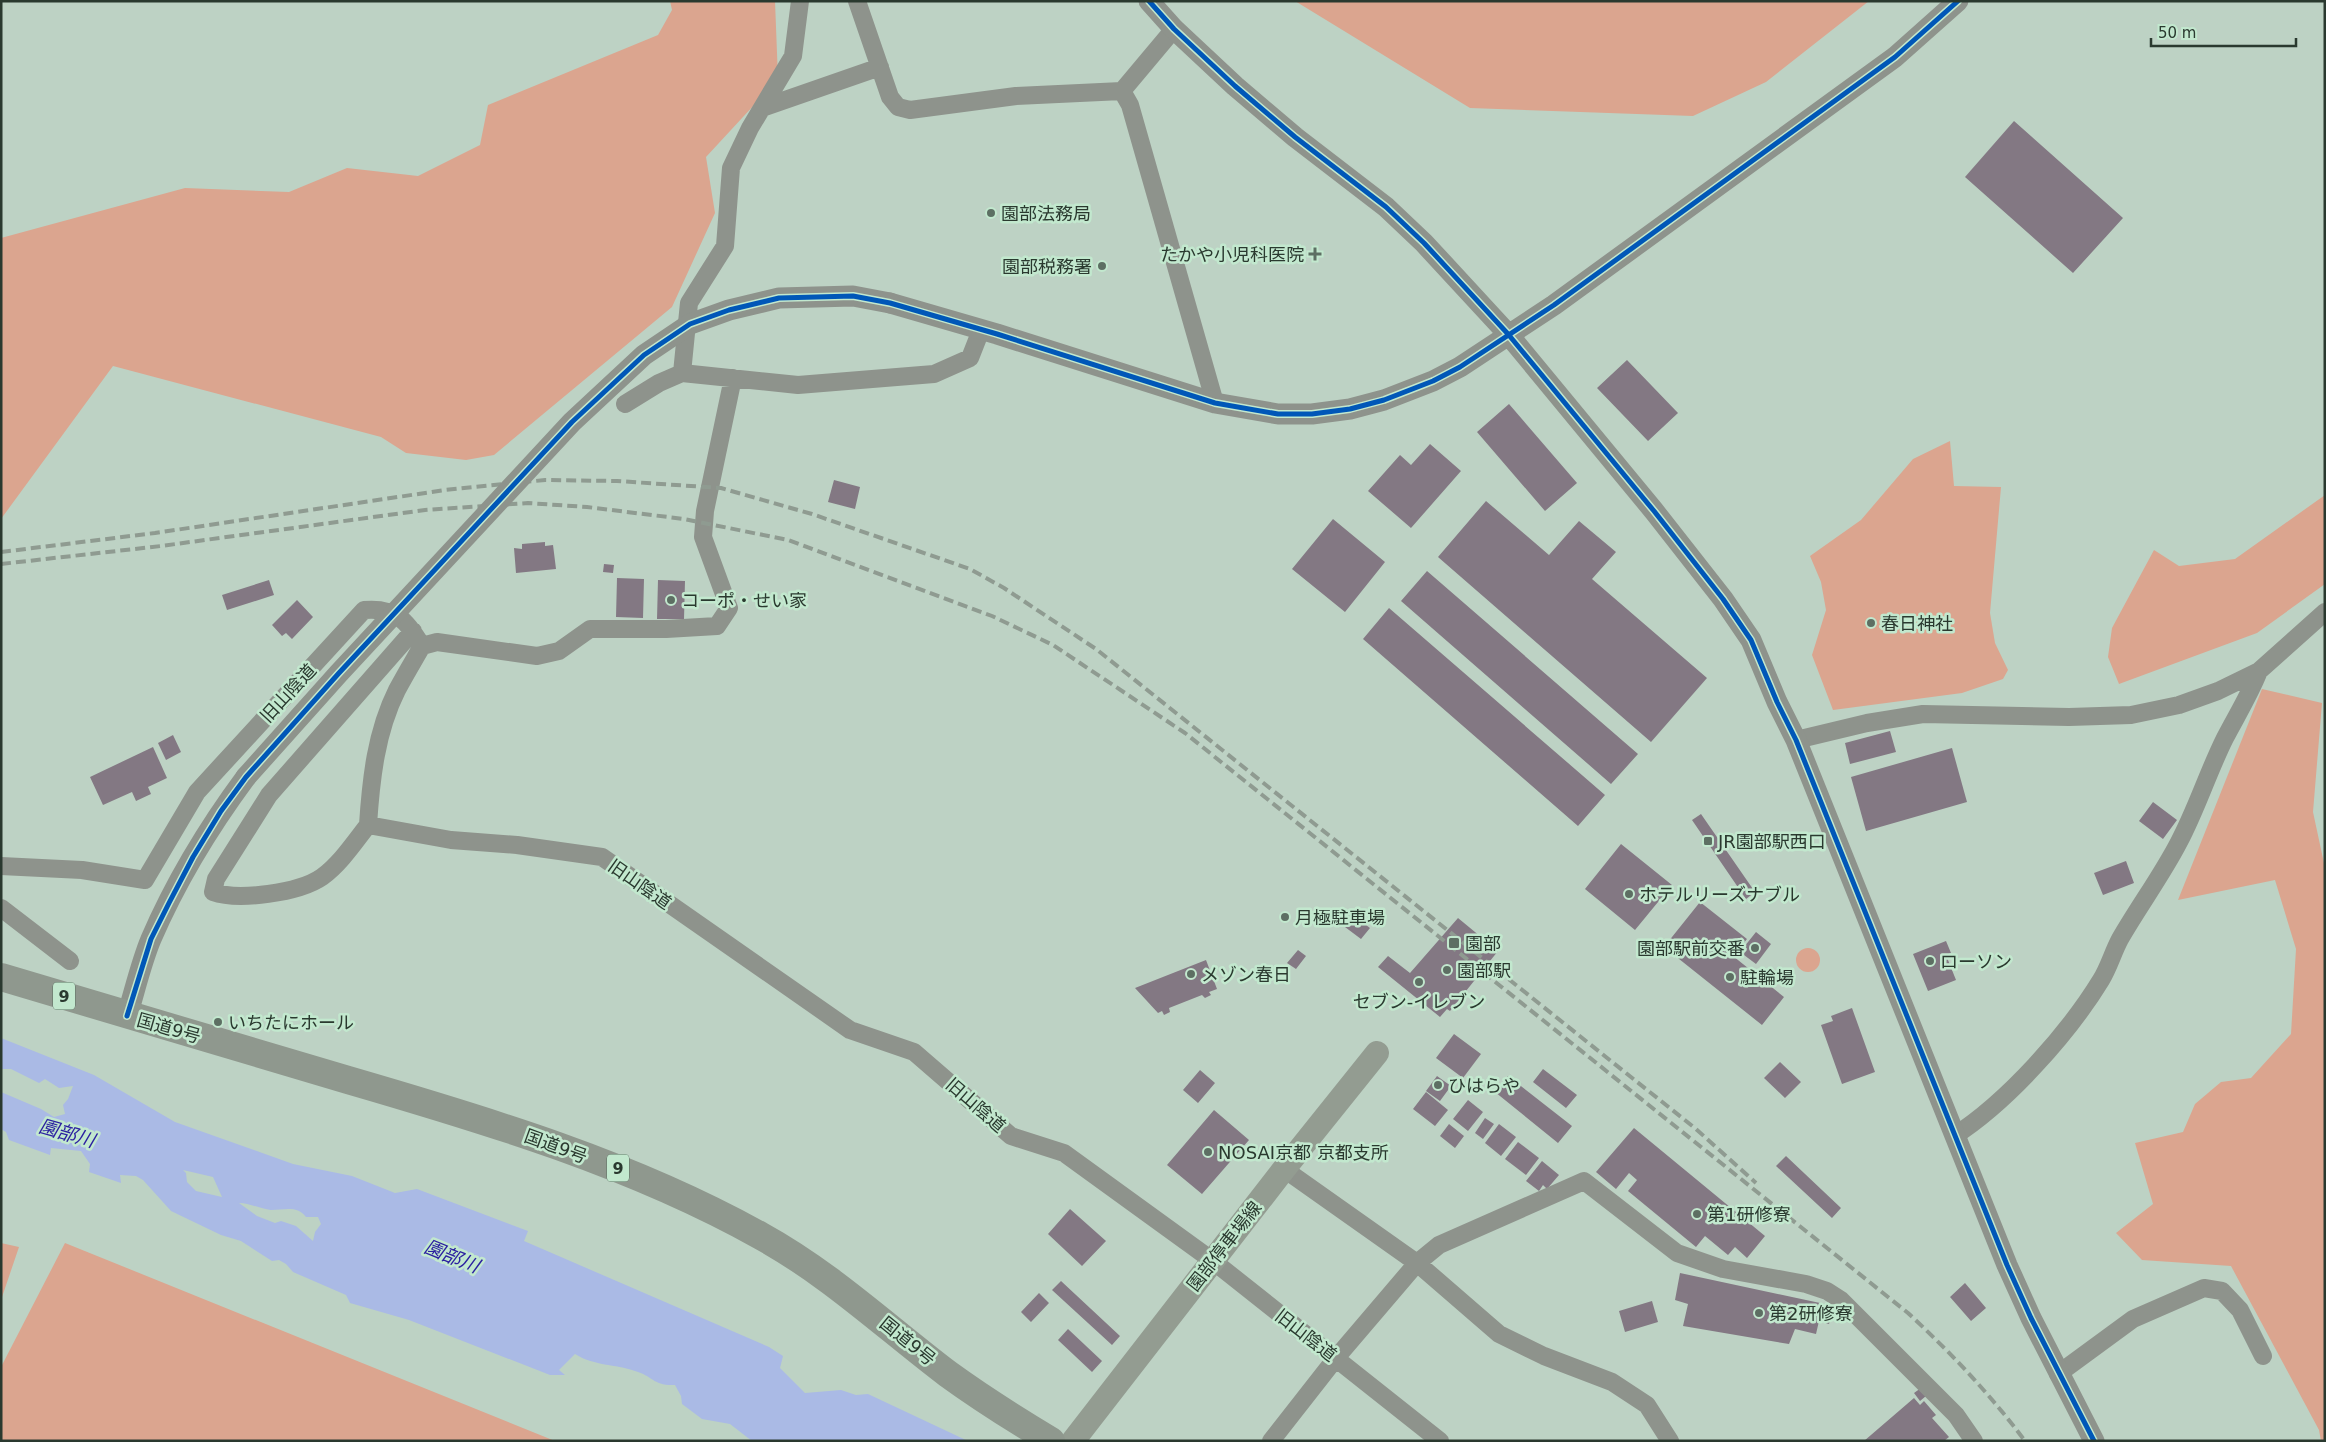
<svg xmlns="http://www.w3.org/2000/svg" width="2326" height="1442" font-family="'DejaVu Sans','Noto Sans JP',sans-serif">
  <rect width="100%" height="100%" fill="#bdd2c4"/>
  <path fill="#dba58f" d="M 670,1 L 775,1 L 778,79 L 706,157 L 715,213 L 672,307 L 494,455 L 466,460 L 406,453 L 381,437 L 113,366 L 1,519 L 1,238 L 185,188 L 289,192 L 347,168 L 418,176 L 480,145 L 488,105 L 658,35 L 672,10 Z
    M 1295,1 L 1869,1 L 1766,82 L 1693,116 L 1470,108 Z
    M 1950,441 L 1954,486 L 2001,487 L 1990,613 L 1995,643 L 2008,670 L 2003,679 L 1962,693 L 1833,710 L 1812,655 L 1826,610 L 1821,582 L 1810,556 L 1861,520 L 1913,459 Z
    M 2325,495 L 2325,584 L 2257,633 L 2119,684 L 2108,657 L 2112,628 L 2154,550 L 2179,566 L 2235,559 Z
    M 2262,689 L 2322,703 L 2313,812 L 2325,868 L 2325,1441 L 2321,1441 L 2319,1430 L 2231,1266 L 2142,1260 L 2116,1233 L 2153,1204 L 2135,1143 L 2183,1132 L 2195,1104 L 2221,1082 L 2251,1078 L 2291,1034 L 2296,949 L 2275,880 L 2178,900 Z
    M1796 960a12 12 0 1 1 24 0a12 12 0 1 1-24 0Z
    M 1,1243 L 19,1247 L 1,1300 Z
    M 65,1243 L 555,1441 L 1,1441 L 1,1367 Z"/>
  <path fill="#aabae5" fill-rule="evenodd" d="M 1,1038 L 94,1075 L 175,1122 L 293,1164 L 352,1176 L 395,1193 L 417,1189 L 528,1231 L 524,1241 L 769,1347 L 783,1356 L 780,1368 L 805,1393 L 841,1390 L 856,1395 L 868,1394 L 968,1441 L 752,1441 L 730,1424 L 702,1419 L 682,1404 L 681,1396 L 675,1385 C 653,1386 653,1376 635,1371 C 615,1364 594,1366 575,1354 L 559,1370 L 565,1375 L 550,1375 L 409,1320 L 350,1303 L 346,1295 L 293,1272 L 286,1264 L 279,1260 L 272,1261 L 241,1241 L 221,1235 L 171,1211 L 143,1180 L 136,1176 L 120,1175 L 121,1183 L 89,1172 L 90,1164 L 81,1151 L 51,1148 L 50,1155 L 9,1140 L 6,1132 L 1,1129 L 1,1092 L 41,1109 L 54,1117 L 65,1114 L 63,1105 L 68,1099 L 73,1086 L 59,1088 L 45,1079 L 39,1083 L 11,1069 L 1,1069 ZM 183,1170 L 213,1177 L 222,1197 L 196,1191 L 187,1182 L 186,1173 ZM 239,1203 C 249,1203 261,1209 271,1210 C 284,1210 297,1205 306,1217 L 318,1217 L 321,1224 L 315,1232 L 313,1241 L 296,1226 L 281,1221 L 275,1223 L 257,1216 Z"/>
  <path fill="#837883" d="M 2014,121 L 2123,218 L 2073,273 L 1965,177 Z
    M 1627,360 L 1678,413 L 1648,441 L 1597,388 Z
    M 1509,404 L 1577,483 L 1545,511 L 1477,432 Z
    M 1430,444 L 1461,471 L 1411,528 L 1368,491 L 1400,455 L 1411,465 Z
    M 834,480 L 860,487 L 855,509 L 828,502 Z
    M 1486,501 L 1549,555 L 1579,521 L 1616,552 L 1592,579 L 1707,678 L 1651,742 L 1438,557 Z
    M 1333,519 L 1385,562 L 1345,612 L 1292,569 Z
    M 545,542 L 545,546 L 553,545 L 556,569 L 516,573 L 514,548 L 522,549 L 522,544 Z
    M 604,564 L 614,565 L 613,573 L 603,572 Z
    M 1427,571 L 1638,754 L 1611,784 L 1401,601 Z
    M 617,578 L 644,579 L 643,618 L 616,617 Z
    M 269,580 L 274,595 L 227,610 L 222,595 Z
    M 658,580 L 685,581 L 684,619 L 657,619 Z
    M 297,600 L 313,617 L 292,639 L 286,633 L 282,636 L 272,625 Z
    M 1389,608 L 1605,795 L 1578,826 L 1363,639 Z
    M 1890,731 L 1896,752 L 1850,764 L 1845,743 Z
    M 173,735 L 181,752 L 166,760 L 158,743 Z
    M 153,747 L 167,778 L 148,787 L 151,794 L 136,801 L 132,792 L 103,805 L 90,777 Z
    M 1952,748 L 1967,802 L 1866,831 L 1851,777 Z
    M 2153,802 L 2177,820 L 2163,839 L 2139,821 Z
    M 1701,814 L 1755,892 L 1746,899 L 1692,820 Z
    M 1621,844 L 1672,885 L 1635,930 L 1585,889 Z
    M 2126,861 L 2134,883 L 2103,895 L 2094,873 Z
    M 1700,902 L 1747,939 L 1733,956 L 1784,997 L 1762,1025 L 1664,947 Z
    M 1350,913 L 1370,928 L 1361,939 L 1341,924 Z
    M 1458,918 L 1498,951 L 1450,1011 L 1447,1009 L 1440,1017 L 1378,967 L 1388,956 L 1410,973 Z
    M 1756,932 L 1771,944 L 1756,964 L 1740,952 Z
    M 1946,941 L 1951,953 L 1946,955 L 1956,980 L 1928,991 L 1913,954 Z
    M 1298,950 L 1306,956 L 1296,969 L 1287,963 Z
    M 1206,960 L 1217,989 L 1209,992 L 1211,995 L 1205,998 L 1202,995 L 1169,1008 L 1170,1012 L 1164,1015 L 1162,1011 L 1158,1013 L 1135,988 Z
    M 1852,1008 L 1875,1072 L 1842,1084 L 1821,1025 L 1833,1021 L 1831,1016 Z
    M 1454,1034 L 1481,1054 L 1463,1078 L 1436,1058 Z
    M 1780,1062 L 1801,1082 L 1785,1098 L 1764,1078 Z
    M 1543,1069 L 1577,1095 L 1566,1108 L 1533,1082 Z
    M 1200,1070 L 1215,1083 L 1198,1103 L 1183,1090 Z
    M 1437,1076 L 1451,1086 L 1440,1101 L 1426,1091 Z
    M 1508,1076 L 1572,1126 L 1558,1143 L 1495,1092 Z
    M 1426,1092 L 1448,1110 L 1435,1126 L 1413,1109 Z
    M 1468,1100 L 1483,1112 L 1468,1131 L 1453,1119 Z
    M 1214,1110 L 1249,1140 L 1202,1194 L 1167,1165 Z
    M 1485,1118 L 1494,1124 L 1483,1139 L 1475,1133 Z
    M 1449,1124 L 1464,1136 L 1455,1148 L 1440,1136 Z
    M 1499,1124 L 1516,1137 L 1501,1156 L 1485,1143 Z
    M 1634,1128 L 1765,1236 L 1747,1258 L 1735,1247 L 1728,1255 L 1705,1236 L 1696,1247 L 1628,1191 L 1637,1180 L 1629,1173 L 1616,1189 L 1596,1172 Z
    M 1518,1142 L 1539,1158 L 1526,1175 L 1505,1159 Z
    M 1786,1156 L 1841,1208 L 1832,1218 L 1776,1166 Z
    M 1542,1161 L 1559,1175 L 1547,1189 L 1543,1185 L 1539,1191 L 1526,1181 Z
    M 1070,1209 L 1106,1241 L 1082,1266 L 1048,1234 Z
    M 1680,1273 L 1834,1306 L 1829,1324 L 1819,1321 L 1816,1334 L 1795,1329 L 1789,1344 L 1683,1326 L 1688,1304 L 1675,1300 Z
    M 1061,1281 L 1120,1336 L 1112,1345 L 1052,1290 Z
    M 1965,1283 L 1986,1308 L 1971,1321 L 1950,1297 Z
    M 1039,1293 L 1049,1303 L 1031,1322 L 1021,1312 Z
    M 1652,1301 L 1658,1322 L 1625,1332 L 1619,1311 Z
    M 1068,1329 L 1102,1361 L 1092,1372 L 1058,1340 Z
    M 1921,1388 L 1926,1396 L 1920,1401 L 1914,1393 Z
    M 1914,1398 L 1920,1405 L 1924,1401 L 1936,1415 L 1932,1418 L 1949,1437 L 1944,1441 L 1864,1441 Z"/>
  <g fill="none" stroke-linecap="round" stroke-linejoin="round">
    <path stroke="#8e938c" stroke-width="18" d="M 857,1 L 890,97 L 898,107 L 910,110 L 1016,96 L 1122,91 L 1174,29
      M 1122,91 L 1130,105 L 1215,403
      M 762,108 L 880,67
      M 682,373 L 689,303 L 725,246 L 731,168 L 750,128 L 793,56 L 800,1
      M 625,404 L 659,383 L 682,373 L 798,385 L 934,374 L 970,358 L 981,330
      M 422,646 L 437,642 L 537,656 L 559,651 L 590,629 L 666,629 L 717,626 L 729,608 L 703,537 L 705,511 L 733,378
      M 1796,740 L 1867,723 L 1923,714 L 2069,717 L 2131,715 L 2179,705 L 2218,691 L 2259,671 L 2325,612
      M 368,825 L 451,840 L 517,845 L 602,857 L 850,1030 L 914,1052 L 1011,1136 L 1064,1153 L 1213,1261 L 1440,1441
      M 368,825 C 354,843 340,864 322,877 C 299,893 238,901 213,892 L 216,879 L 269,795 L 413,631
      M 368,825 C 371,779 376,732 397,690 C 405,675 414,660 422,646
      M 1,866 L 82,870 L 145,880 L 197,792 L 364,610 C 396,607 407,621 422,646
      M 1,908 L 70,961
      M 1954,1136 C 2007,1102 2068,1034 2101,980 C 2109,967 2113,952 2120,939 C 2139,906 2162,875 2179,842 C 2197,808 2208,772 2225,738 C 2237,715 2250,694 2259,671
      M 1284,1169 L 1417,1263 L 1499,1334 L 1544,1356 L 1612,1382 L 1647,1405 L 1670,1441
      M 2058,1374 L 2133,1319 L 2204,1288 L 2222,1291 L 2240,1310 L 2263,1356
      M 1271,1441 L 1336,1358 L 1417,1263 L 1439,1245 L 1584,1181 L 1677,1253 L 1723,1269 L 1806,1284 L 1827,1291 L 1841,1300 L 1956,1415 L 1974,1441"/>
    <path stroke="#8e938c" stroke-width="21" d="M 1149,1 L 1174,29 L 1235,86 L 1295,137 L 1386,207 L 1424,243 L 1508,334 L 1654,511 L 1723,599 L 1751,640 L 1777,702 L 1796,740 L 2007,1265 L 2031,1318 L 2094,1441
      M 890,303 L 997,334 L 1215,403 L 1278,414 L 1312,414 L 1350,409 L 1384,400 L 1433,381 L 1460,367 L 1554,305 L 1895,57 L 1958,1
      M 127,1016 C 135,990 141,963 151,939 C 176,881 209,827 246,777"/>
    <path stroke="#939c91" stroke-width="24" d="M 1073,1441 L 1284,1169 L 1377,1053"/>
    <path stroke="#8f988e" stroke-width="28" d="M 1,977 C 116,1012 232,1046 348,1080 C 489,1121 632,1164 761,1236 C 830,1274 886,1327 948,1374 C 981,1398 1016,1420 1051,1441"/>
    <path stroke="#8f9b91" stroke-width="4" stroke-dasharray="10 5" stroke-linecap="butt" d="M 1,552 L 155,533 L 445,490 L 545,480 L 617,481 L 721,488 L 812,514 L 970,569 L 1004,588 L 1096,649 L 1696,1129 L 1756,1183
      M 1,564 L 161,546 L 425,510 L 528,503 L 587,507 L 684,519 L 788,540 L 992,616 L 1053,645 L 1185,733 L 1908,1313 C 1951,1353 1990,1394 2025,1441"/>
    <path stroke="#8e938c" stroke-width="21" d="M 246,777 L 339,673 L 572,422 L 644,355 L 690,324 L 729,310 L 779,298 L 853,296 L 890,303"/>
    <g stroke="#c2e8ce" stroke-width="8">
      <path id="cycleway" d="M 1149,1 L 1174,29 L 1235,86 L 1295,137 L 1386,207 L 1424,243 L 1508,334 L 1654,511 L 1723,599 L 1751,640 L 1777,702 L 1796,740 L 2007,1265 L 2031,1318 L 2094,1441
        M 127,1016 L 151,939 L 169,903 L 193,857 L 221,811 L 246,777 L 339,673 L 572,422 L 644,355 L 690,324 L 729,310 L 779,298 L 853,296 L 890,303 L 997,334 L 1215,403 L 1278,414 L 1312,414 L 1350,409 L 1384,400 L 1433,381 L 1460,367 L 1554,305 L 1895,57 L 1958,1"/>
    </g>
    <use href="#cycleway" stroke="#0057b8" stroke-width="5"/>
  </g>
  <g fill="#5d6f63" stroke="#c2e8ce" stroke-width="2">
    <circle cx="991" cy="213" r="5"/>
    <path d="M1312.5 246.5h5v5h5v5h-5v5h-5v-5h-5v-5h5z"/>
    <circle cx="1102" cy="266" r="5"/>
    <circle cx="671" cy="600" r="5"/>
    <circle cx="1871" cy="623" r="5"/>
    <rect x="1703" y="836" width="10" height="10" rx="2.5"/>
    <circle cx="1629" cy="894" r="5"/>
    <circle cx="1285" cy="917" r="5"/>
    <rect x="1448" y="937" width="12" height="12" rx="2.5"/>
    <circle cx="1755" cy="948" r="5"/>
    <circle cx="1930" cy="961" r="5"/>
    <circle cx="1447" cy="970" r="5"/>
    <circle cx="1191" cy="974" r="5"/>
    <circle cx="1730" cy="977" r="5"/>
    <circle cx="1419" cy="982" r="5"/>
    <circle cx="218" cy="1022" r="5"/>
    <circle cx="1438" cy="1085" r="5"/>
    <circle cx="1208" cy="1152" r="5"/>
    <circle cx="1697" cy="1214" r="5"/>
    <circle cx="1759" cy="1313" r="5"/>
  </g>
  <g text-anchor="middle" dominant-baseline="central" stroke-width="5" stroke-linejoin="round" paint-order="stroke">
    <g fill="#c2e8ce" stroke="#586e5f" stroke-width="1">
      <rect x="53" y="982.5" width="22" height="27" rx="4"/>
      <rect x="607" y="1154.5" width="22" height="27" rx="4"/>
    </g>
    <g font-size="16" font-weight="bold" fill="#2a392f">
      <text x="64" y="996">9</text>
      <text x="618" y="1168">9</text>
    </g>
    <g font-size="18" fill="#2a392f" stroke="#c2e8ce" text-anchor="start">
      <text x="1001" y="213">園部法務局</text>
      <text x="1304" y="254" text-anchor="end">たかや小児科医院</text>
      <text x="1092" y="266" text-anchor="end">園部税務署</text>
      <text x="681" y="600">コーポ・せい家</text>
      <text x="1881" y="623">春日神社</text>
      <text x="1718" y="841">JR園部駅西口</text>
      <text x="1639" y="894">ホテルリーズナブル</text>
      <text x="1295" y="917">月極駐車場</text>
      <text x="1465" y="943">園部</text>
      <text x="1745" y="948" text-anchor="end">園部駅前交番</text>
      <text x="1940" y="961">ローソン</text>
      <text x="1457" y="970">園部駅</text>
      <text x="1201" y="974">メゾン春日</text>
      <text x="1740" y="977">駐輪場</text>
      <text x="1419" y="1001" text-anchor="middle">セブン-イレブン</text>
      <text x="228" y="1022">いちたにホール</text>
      <text x="1448" y="1085">ひはらや</text>
      <text x="1218" y="1152">NOSAI京都 京都支所</text>
      <text x="1707" y="1214">第1研修寮</text>
      <text x="1769" y="1313">第2研修寮</text>
    </g>
    <g font-size="18" fill="#2a392f" stroke="#c2e8ce">
      <text transform="translate(288 693) rotate(-47)">旧山陰道</text>
      <text transform="translate(640 884) rotate(35)">旧山陰道</text>
      <text transform="translate(169 1028) rotate(16)">国道9号</text>
      <text transform="translate(976 1105) rotate(41)">旧山陰道</text>
      <text transform="translate(556 1146) rotate(20)">国道9号</text>
      <text transform="translate(1224 1246) rotate(-52)">園部停車場線</text>
      <text transform="translate(1306 1335) rotate(38)">旧山陰道</text>
      <text transform="translate(908 1341) rotate(39)">国道9号</text>
    </g>
    <g font-size="19" font-style="italic" fill="#2c21a1" stroke="#c2e8ce">
      <text transform="translate(67 1133) rotate(16)">園部川</text>
      <text transform="translate(452 1256) rotate(22)">園部川</text>
    </g>
  </g>
  <rect width="2326" height="1442" fill="none" stroke="#2a392f" stroke-width="5"/>
  <path d="M2151 38v8h145v-8" fill="none" stroke="#2a392f" stroke-width="2.5"/>
  <text x="2158" y="38" font-size="15" fill="#2a392f" stroke="#c2e8ce" stroke-width="4" paint-order="stroke">50 m</text>
</svg>
